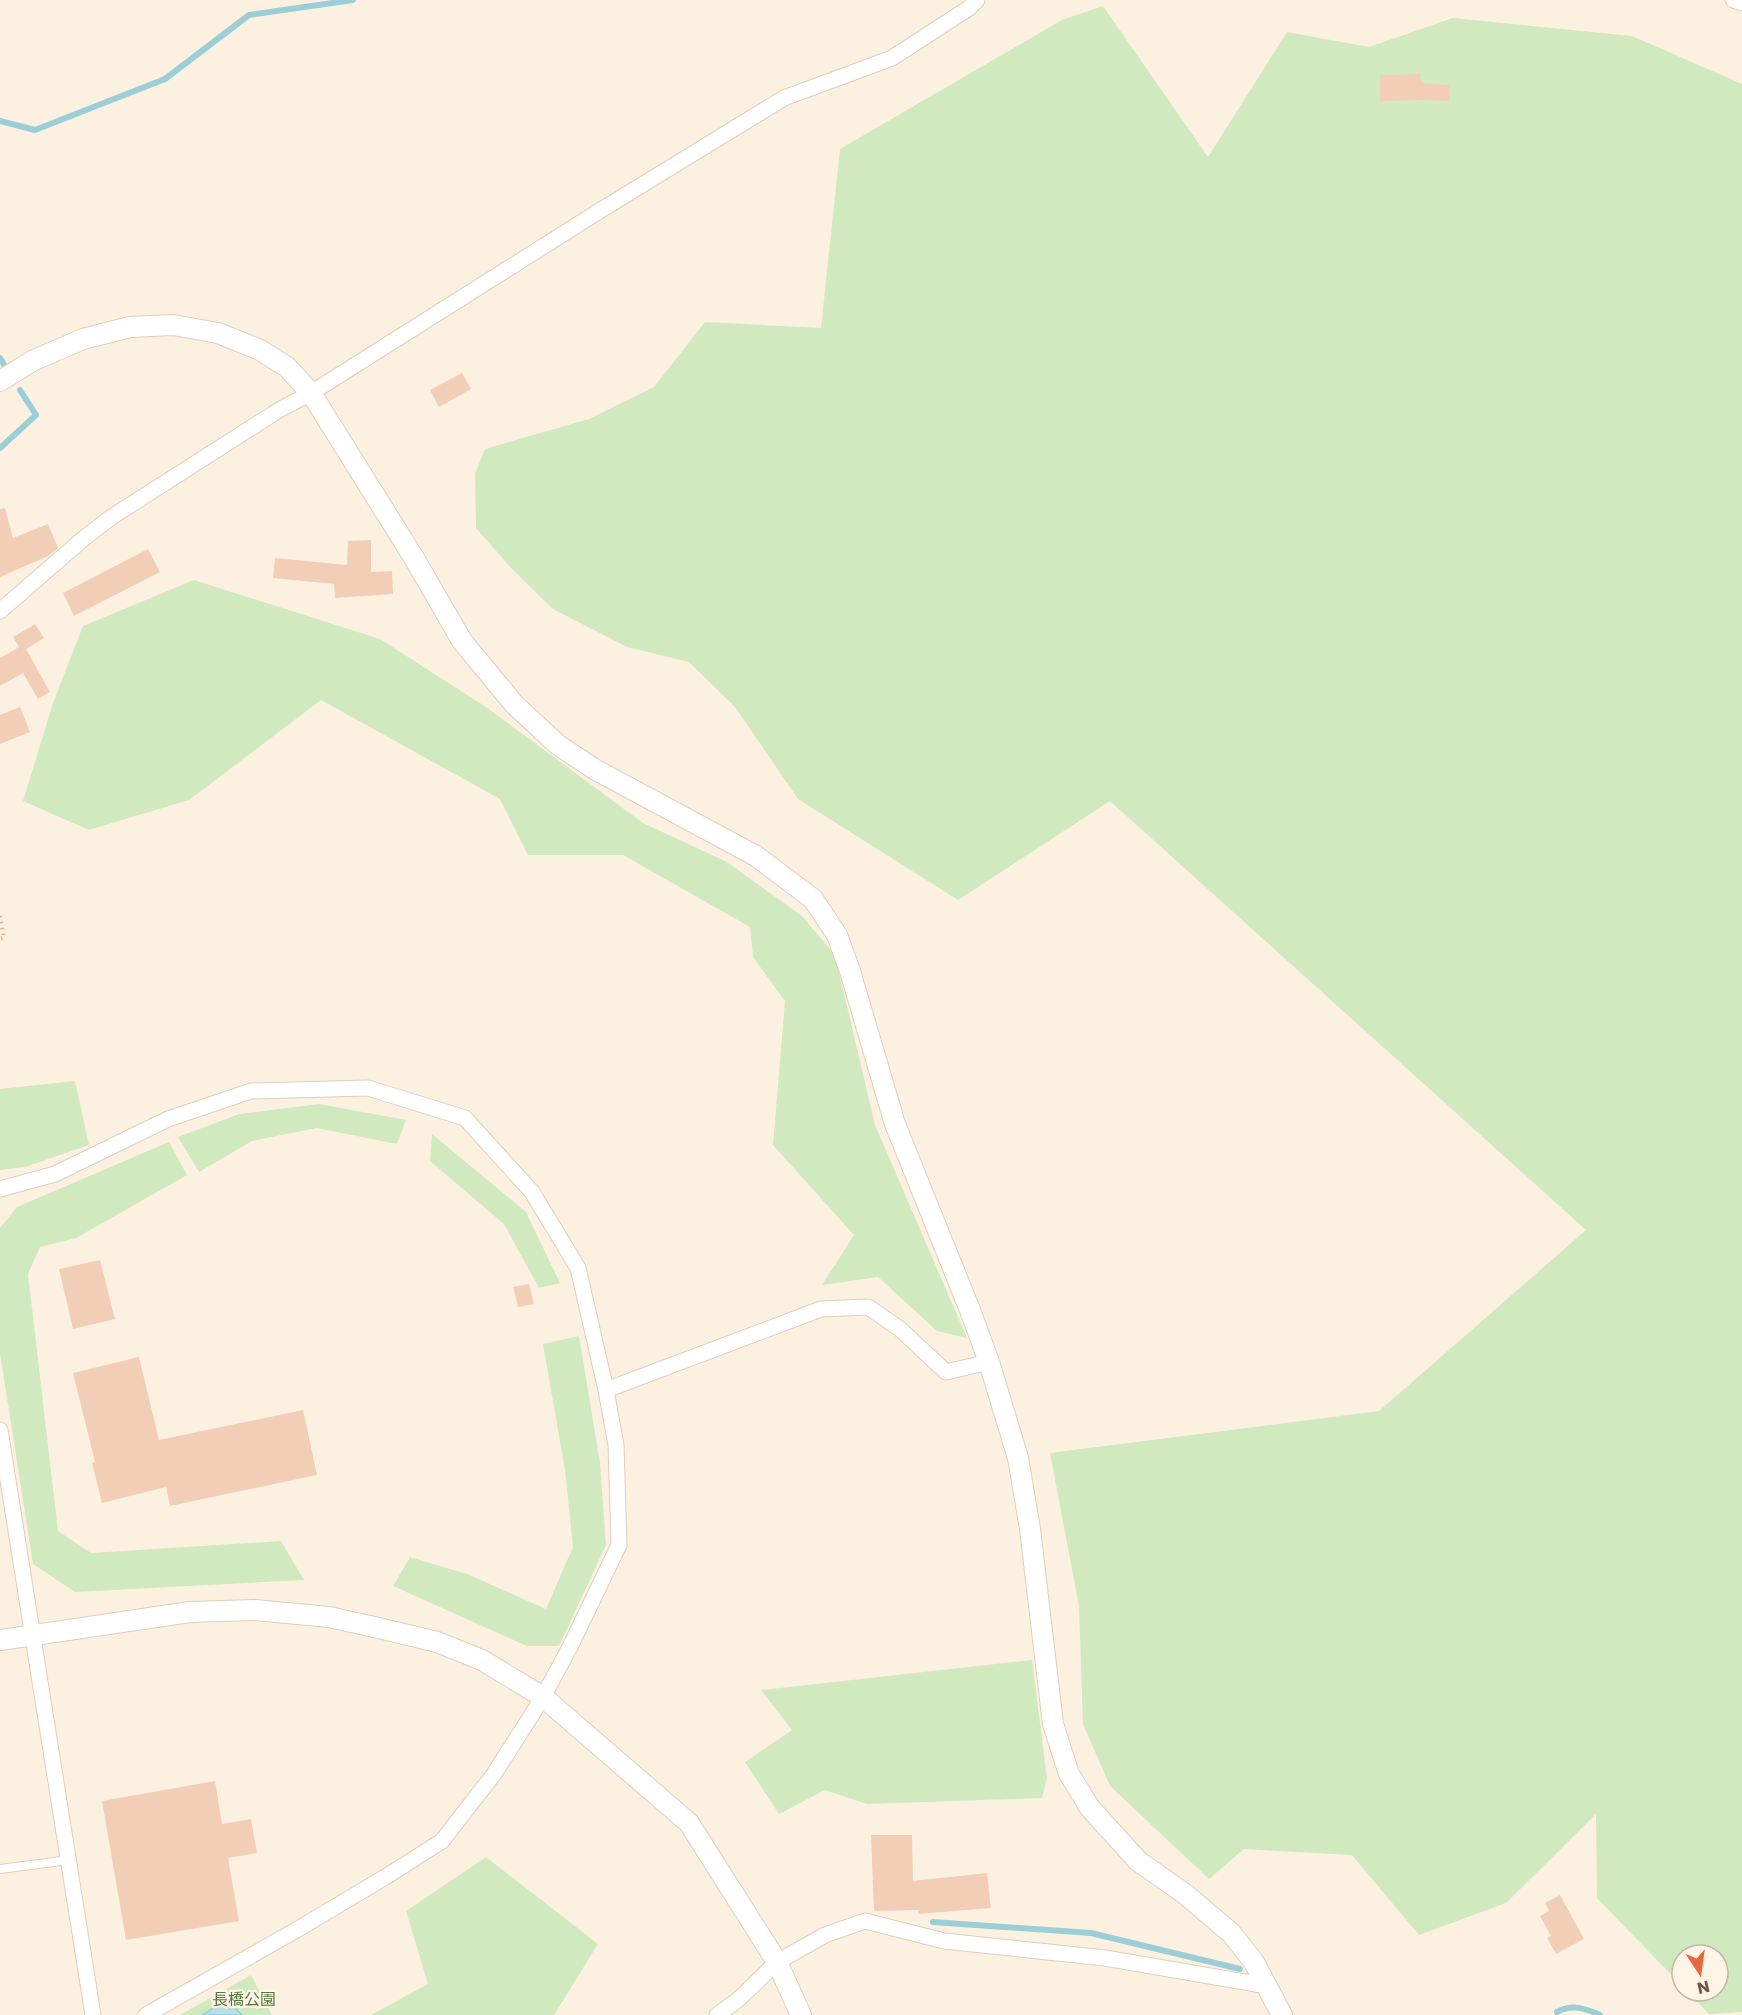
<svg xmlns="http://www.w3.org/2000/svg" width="1742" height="2015" font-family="Poppins,'Noto Sans JP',sans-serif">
  <rect width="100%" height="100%" fill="#fcf1e0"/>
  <path fill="#d0e9bf" d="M 1103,6 L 1208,157 L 1287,32 L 1369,47 L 1453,18 L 1632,36 L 1742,84 L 1742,2012 L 1709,2014 L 1687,1991 L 1718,1991 L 1718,1955 L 1682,1955 L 1682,1986 L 1597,1898 L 1596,1814 L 1506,1903 L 1419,1935 L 1352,1855 L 1244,1849 L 1209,1879 L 1110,1786 L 1083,1724 L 1079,1606 L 1050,1453 L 1379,1411 L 1586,1230 L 1110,801 L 958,900 L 798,799 L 735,707 L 689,662 L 627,647 L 553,609 L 511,568 L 476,528 L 475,474 L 485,449 L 589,419 L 654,387 L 705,322 L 821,328 L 840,149 L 1062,20 Z
    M 194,580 L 380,639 L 486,707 L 643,823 L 727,862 L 802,916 L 835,955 L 875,1125 L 967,1338 L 937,1331 L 878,1277 L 822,1285 L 854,1235 L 773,1145 L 785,1001 L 753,957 L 750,927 L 623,855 L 528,855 L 500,799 L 321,700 L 189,800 L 89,830 L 23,801 L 53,703 L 83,626 Z
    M 75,1081 L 89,1145 L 25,1167 L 0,1170 L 0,1089 Z
    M 319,1104 L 406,1120 L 397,1144 L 317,1128 L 252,1141 L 199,1172 L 178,1137 L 239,1114 Z
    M 432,1134 L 526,1212 L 560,1283 L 539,1288 L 504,1224 L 430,1161 Z
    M 169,1142 L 187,1175 L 76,1238 L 40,1247 L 28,1274 L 58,1531 L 91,1553 L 281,1541 L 304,1580 L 75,1592 L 33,1564 L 0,1353 L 0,1228 L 17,1207 Z
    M 579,1336 L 600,1463 L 606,1545 L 559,1646 L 527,1646 L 393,1586 L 410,1557 L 467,1574 L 546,1609 L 573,1547 L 565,1470 L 543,1344 Z
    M 1032,1660 L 1047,1778 L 1042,1798 L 867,1804 L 825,1790 L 779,1814 L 745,1762 L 792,1730 L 761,1690 Z
    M 486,1857 L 598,1944 L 554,2015 L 371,2015 L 428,1984 L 406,1911 Z
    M 251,1975 L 272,2015 L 180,2015 Z"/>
  <path fill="#b4dfe5" stroke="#9bced7" stroke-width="1.5" d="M 227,2000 L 242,2015 L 202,2015 Z"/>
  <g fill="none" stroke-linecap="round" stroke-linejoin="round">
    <path stroke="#9bced7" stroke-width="6" d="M 0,121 L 35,130 L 165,79 L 249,15 L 353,0
      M 0,358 L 5,366
      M 0,448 L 36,415 L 20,390
      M 933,1922 L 1091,1933 L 1240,1969
      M 1557,2012 C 1572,2004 1585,2008 1600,2015"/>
  </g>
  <path fill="#f2ceb7" d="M 1420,74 L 1421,83 L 1450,85 L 1449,101 L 1421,100 L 1380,101 L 1380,75 Z
    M 462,373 L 471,389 L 439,407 L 430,390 Z
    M 5,508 L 13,538 L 48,524 L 58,548 L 48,556 L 0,577 L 0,509 Z
    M 371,540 L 371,572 L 392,571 L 393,594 L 335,598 L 334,584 L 273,578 L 275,558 L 347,565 L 348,541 Z
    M 148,549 L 160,572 L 74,616 L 63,593 Z
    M 35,624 L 44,638 L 26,649 L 50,692 L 38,699 L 23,673 L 0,686 L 0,658 L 19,647 L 13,637 Z
    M 20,707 L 30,732 L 0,744 L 0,715 Z
    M 100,1260 L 115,1319 L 73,1329 L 59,1269 Z
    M 529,1284 L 534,1304 L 518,1307 L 513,1287 Z
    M 139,1357 L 159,1440 L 303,1410 L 317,1475 L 170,1506 L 166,1487 L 102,1503 L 92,1463 L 95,1462 L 73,1373 Z
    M 215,1781 L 222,1824 L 251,1819 L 257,1853 L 228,1858 L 239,1921 L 126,1940 L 102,1801 Z
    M 871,1835 L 912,1835 L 913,1881 L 987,1873 L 991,1908 L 918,1914 L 918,1910 L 874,1911 Z
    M 1560,1895 L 1584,1939 L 1556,1954 L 1547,1938 L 1551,1936 L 1540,1916 L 1549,1911 L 1545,1903 Z"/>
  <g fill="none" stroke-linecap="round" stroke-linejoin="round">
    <g stroke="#e0cdbc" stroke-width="10">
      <path id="service" d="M 0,1869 L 69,1860"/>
    </g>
    <g stroke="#e0cdbc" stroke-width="17">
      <path id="minor" d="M 1733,0 L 1742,3
        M 0,611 L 83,539 L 110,518 L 279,410 L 311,393 L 601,210 L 784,98 L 892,58 L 969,8 L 977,0
        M 0,1189 L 55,1174 L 168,1119 L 251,1091 L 368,1088 L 465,1118 L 532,1192 L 578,1268 L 606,1390 L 616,1445 L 619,1545 L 570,1647 L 543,1697 L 494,1774 L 442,1841 L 387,1876 L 298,1929 L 146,2015
        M 606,1390 L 821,1309 L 868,1307 L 900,1329 L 946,1372 L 989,1362
        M 0,1430 L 93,2015
        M 717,2015 L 739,1999 L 777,1962 L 825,1935 L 865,1921 L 944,1941 L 1105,1958 L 1268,1986"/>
    </g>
    <g stroke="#e0cdbc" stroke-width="22">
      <path id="tertiary" d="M 0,381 L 34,360 L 83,339 L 130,327 L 173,325 L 218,333 L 260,350 L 287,367 L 311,393 L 414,558 L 462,641 L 514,704 L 558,745 L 596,770 L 756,856 L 813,899 L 837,935 L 850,971 L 895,1124 L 970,1310 L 989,1362 L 1018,1458 L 1030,1529 L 1053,1724 L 1069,1774 L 1090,1808 L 1138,1861 L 1185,1894 L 1231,1933 L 1254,1962 L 1282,2015
        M 0,1640 L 190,1612 L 255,1610 L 329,1617 L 383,1629 L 437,1642 L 482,1660 L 543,1697 L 689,1823 L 777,1962 L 801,2015"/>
    </g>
    <path stroke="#d6b19b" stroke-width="4" stroke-dasharray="1.5 4.5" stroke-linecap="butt" d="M 0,916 L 4,938 L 0,939"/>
    <use href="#service" stroke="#fff" stroke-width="8"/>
    <use href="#minor" stroke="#fff" stroke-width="15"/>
    <use href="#tertiary" stroke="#fff" stroke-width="20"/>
  </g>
  <g text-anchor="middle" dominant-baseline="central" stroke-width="4.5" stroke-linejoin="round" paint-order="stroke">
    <g font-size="16" fill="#51793f" stroke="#fff5e6">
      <text x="244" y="1999">長橋公園</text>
    </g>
  </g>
  <g transform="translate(1700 1973) rotate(167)"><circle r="28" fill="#fff5e6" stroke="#c7b5a6" stroke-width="1.5"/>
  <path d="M0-4.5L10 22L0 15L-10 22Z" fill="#e96642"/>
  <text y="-9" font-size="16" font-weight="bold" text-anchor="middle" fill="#735647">N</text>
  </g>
</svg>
